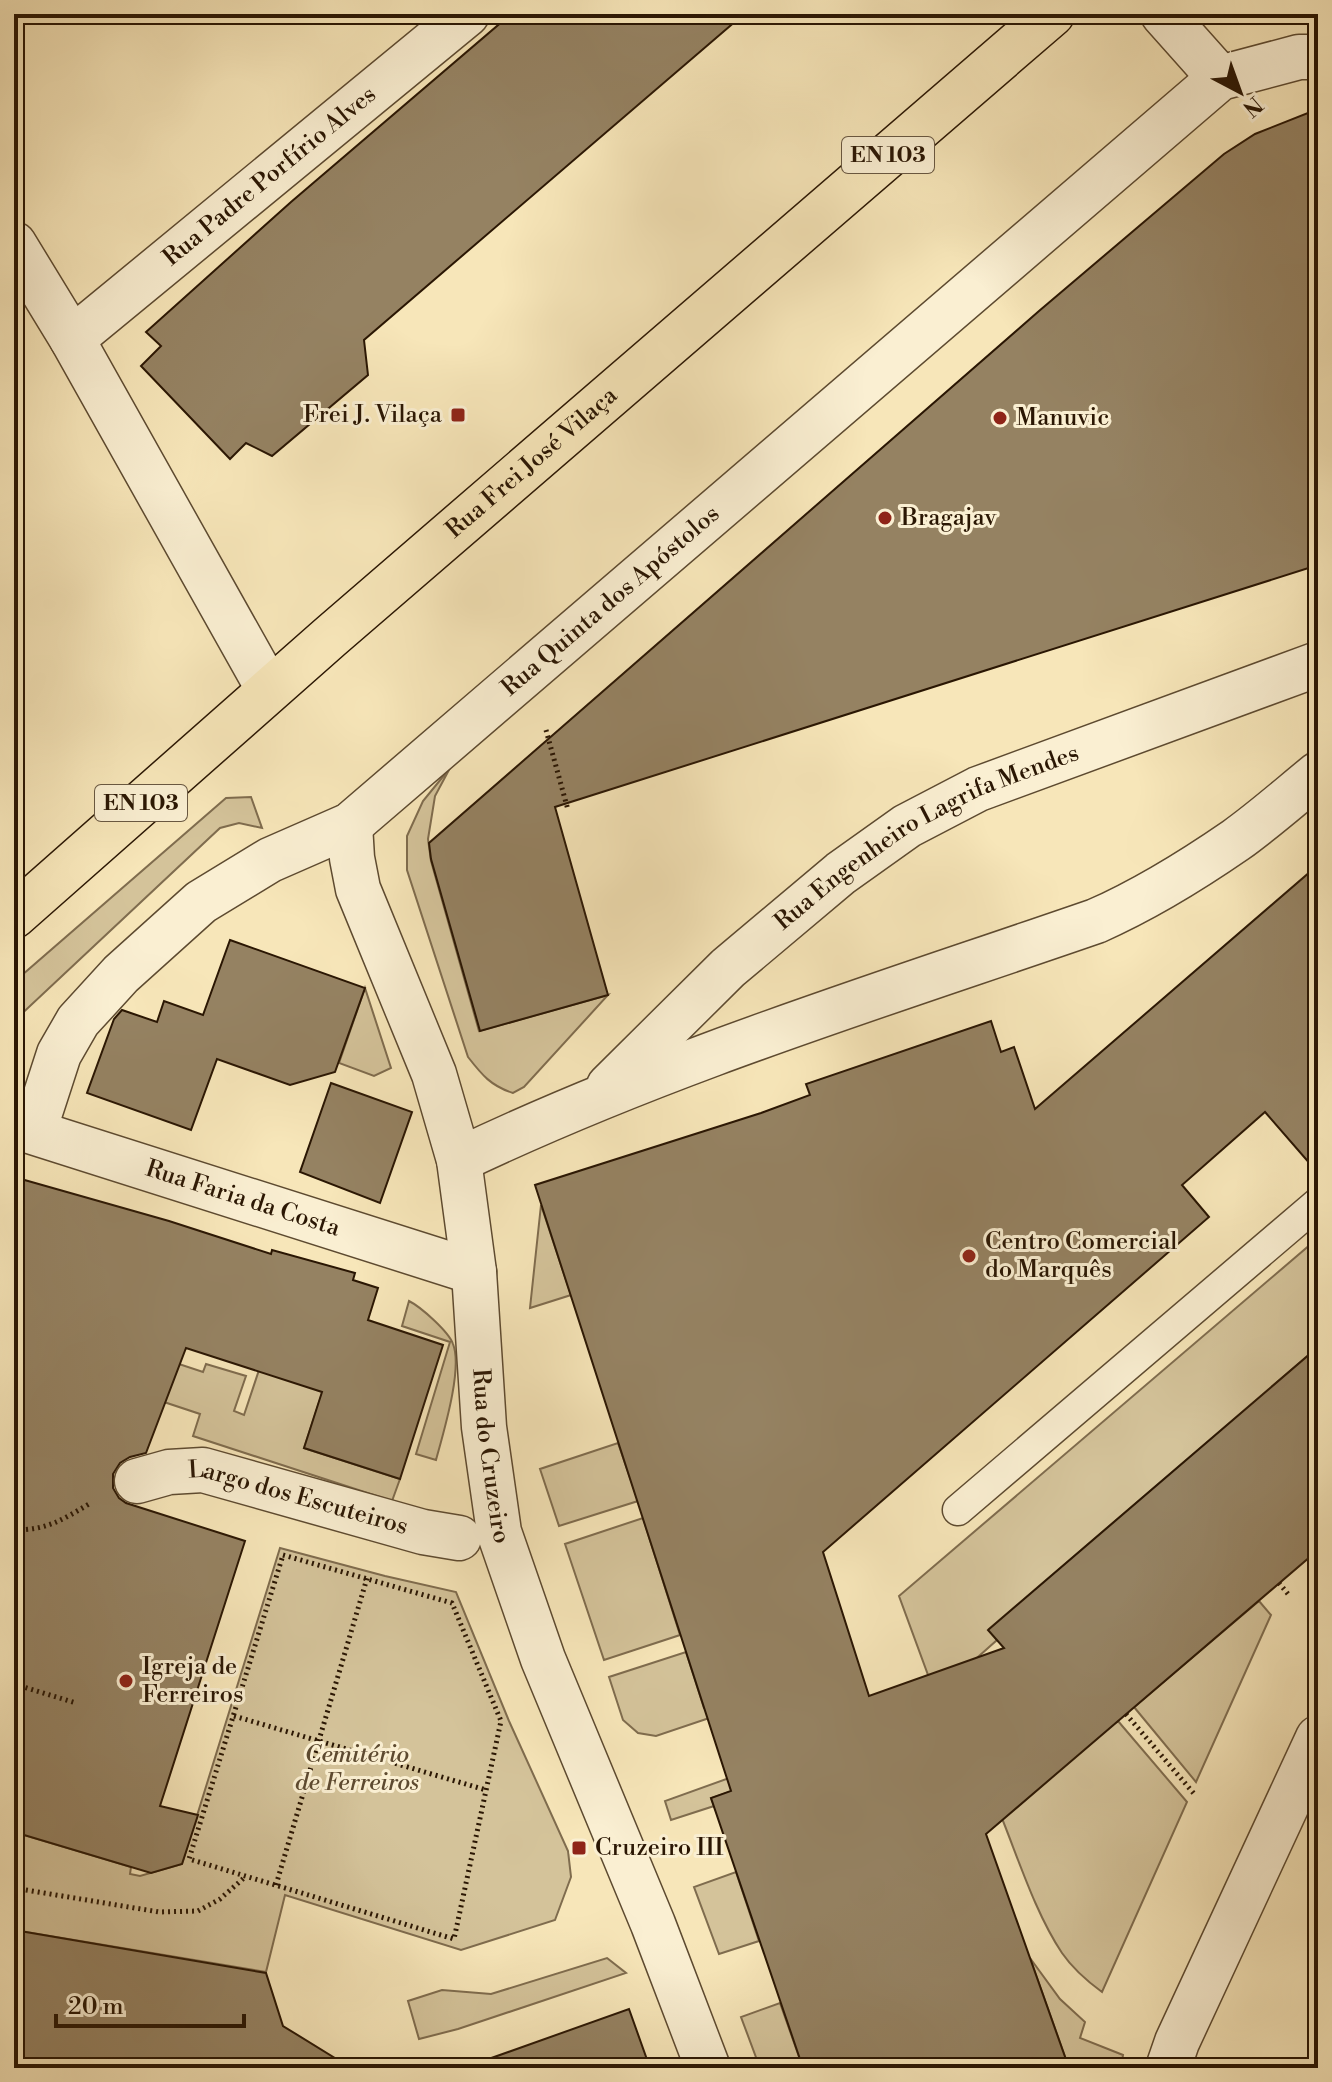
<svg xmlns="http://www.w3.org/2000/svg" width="1332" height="2082" font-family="'Libre Bodoni',serif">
  <rect width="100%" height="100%" fill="#f7e6b9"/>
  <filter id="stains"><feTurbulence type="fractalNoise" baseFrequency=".0025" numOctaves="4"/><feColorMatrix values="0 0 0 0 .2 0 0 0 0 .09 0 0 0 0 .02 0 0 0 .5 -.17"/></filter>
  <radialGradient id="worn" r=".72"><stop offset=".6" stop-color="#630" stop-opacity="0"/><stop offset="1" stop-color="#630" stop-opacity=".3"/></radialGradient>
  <path fill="#d4c39a" stroke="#7f6c4e" stroke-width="2" d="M 450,768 L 435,796 L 428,839 L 431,861 L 479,1031 L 608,995 L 524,1087 L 513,1093 C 491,1086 482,1075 468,1057 L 407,870 L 407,836 L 423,801 Z
    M 251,797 L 262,828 L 239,823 L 220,828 L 14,1021 L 14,982 L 226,798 Z
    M 365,988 L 391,1068 L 374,1076 L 339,1063 Z
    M 541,1205 L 571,1295 L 530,1308 Z
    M 1318,1238 L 1318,1347 L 989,1629 L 997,1640 L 970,1664 L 956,1751 L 899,1596 Z
    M 409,1301 C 421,1307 449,1332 453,1344 C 463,1369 443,1434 436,1460 L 416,1454 L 450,1342 L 402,1326 Z
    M 264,1355 L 328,1375 L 304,1448 L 400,1479 L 392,1501 L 193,1436 L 200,1414 L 164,1402 L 176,1363 L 203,1372 L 206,1364 L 246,1376 L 234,1411 L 244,1415 Z
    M 618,1443 L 638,1501 L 559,1526 L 540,1469 Z
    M 643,1518 L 680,1635 L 604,1660 L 565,1544 Z
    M 280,1548 L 385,1576 L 456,1592 L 509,1721 L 568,1851 L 571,1877 L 555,1920 L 461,1950 L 285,1895 L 266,1972 L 14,1930 L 14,1832 L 131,1867 L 130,1874 L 140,1876 L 182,1864 Z
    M 1259,1601 L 1271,1615 L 1196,1782 L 1134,1707 Z
    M 686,1652 L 704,1708 L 733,1710 L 656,1736 L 638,1733 L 623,1720 L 609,1677 Z
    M 1118,1721 L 1187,1802 L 1102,1992 C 1087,1981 1073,1969 1062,1953 C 1034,1911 1017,1854 997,1806 Z
    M 838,1739 L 851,1751 L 711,1798 L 714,1806 L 671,1820 L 665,1801 Z
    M 736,1872 L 759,1941 L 719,1954 L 694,1887 Z
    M 607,1958 L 626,1973 L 458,2029 L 419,2039 L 408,2001 L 442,1990 L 491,1994 Z
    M 1030,1958 L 1060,1999 L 1085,2022 L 1080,2038 L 1123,2055 L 1121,2068 L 1069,2068 Z
    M 780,2003 L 803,2068 L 760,2068 L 741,2017 Z"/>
  <path fill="#958262" stroke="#2a1603" stroke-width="2" d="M 511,14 L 744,14 L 364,340 L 368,375 L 272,456 L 246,443 L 230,459 L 141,366 L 161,346 L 146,332 L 291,202 Z
    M 1318,109 L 1318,565 L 555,807 L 608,995 L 480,1031 L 431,859 L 429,843 L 1039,311 L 1224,154 L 1255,134 Z
    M 1318,865 L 1318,1173 L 1265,1112 L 1182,1185 L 1209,1217 L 823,1552 L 869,1696 L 1004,1648 L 988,1630 L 1318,1347 L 1318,1550 L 986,1834 L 1069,2068 L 803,2068 L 711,1798 L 731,1791 L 535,1185 L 761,1113 L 810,1095 L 806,1084 L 991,1021 L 1001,1052 L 1014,1047 L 1035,1109 Z
    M 230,940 L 365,988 L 335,1072 L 290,1085 L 217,1059 L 191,1130 L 87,1093 L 114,1019 L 122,1010 L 157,1022 L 164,1001 L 203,1015 Z
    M 331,1083 L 412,1112 L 380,1203 L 300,1172 Z
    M 14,1177 L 169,1221 L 271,1254 L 272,1250 L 355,1273 L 353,1280 L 378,1288 L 368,1320 L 443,1345 L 400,1479 L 304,1448 L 322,1392 L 186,1348 L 146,1453 L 130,1457 L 120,1463 L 113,1474 L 113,1488 L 119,1498 L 126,1503 L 245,1541 L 160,1806 L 198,1815 L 182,1864 L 151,1873 L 14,1832 Z
    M 14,1930 L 266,1973 L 283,2026 L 351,2068 L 14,2068 Z
    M 629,2009 L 650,2068 L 485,2068 L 483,2061 Z"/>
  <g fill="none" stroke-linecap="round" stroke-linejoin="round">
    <g stroke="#5d4a30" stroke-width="33">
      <path id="lane" d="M 958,1510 L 1318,1203"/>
    </g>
    <g stroke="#5d4a30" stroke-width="47">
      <g id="street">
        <path d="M 1163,14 L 1220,78"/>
        <path d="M 14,244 L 72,339 L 269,690"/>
        <path id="s1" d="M 72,339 L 467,14"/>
        <path id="s2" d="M 350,825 L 352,858 L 358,889 L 434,1074 L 459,1160 L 474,1272 L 484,1427 L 499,1532 L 543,1659 L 653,1924 L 708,2068"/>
        <path id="s3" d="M 609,1086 L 728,968 L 841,873 L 907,826 L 978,789 L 1318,664"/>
        <path id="s4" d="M 14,1126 L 474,1272"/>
        <path id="s5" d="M 34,1131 L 59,1054 L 78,1021 L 121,974 L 201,902 L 270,860 L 350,825 L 1220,78 L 1299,57 L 1318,57"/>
        <path d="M 459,1160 C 664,1062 882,995 1096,921 C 1146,899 1191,871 1236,840 C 1264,820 1291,796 1318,774"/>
        <path id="s6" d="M 137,1481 L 169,1472 L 203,1470 L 423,1532 L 459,1538"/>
        <path d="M 1168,2068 L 1177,2042 L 1318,1738"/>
      </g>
    </g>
    <g stroke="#2a1603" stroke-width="47">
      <g id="primary">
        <path id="s7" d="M 14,916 L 330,637 L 1052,14"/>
      </g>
    </g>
    <path stroke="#2a1603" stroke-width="5" stroke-dasharray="2 4" stroke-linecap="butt" d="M 546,730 L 568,810
      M 14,1530 C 47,1530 62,1520 89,1504
      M 283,1555 L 452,1603 L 501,1721 L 454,1939 L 189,1859 Z
      M 1279,1583 L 1288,1594
      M 14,1684 L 76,1703
      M 1126,1714 L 1196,1796
      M 234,1716 L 486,1790
      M 276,1885 L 368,1575
      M 14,1888 L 159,1912 L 198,1911 L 220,1899 L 245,1877"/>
    <use href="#lane" stroke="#faefd2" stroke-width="30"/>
    <use href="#street" stroke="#faefd2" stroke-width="44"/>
    <use href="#primary" stroke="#f7e6b9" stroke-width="44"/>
  </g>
  <g fill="#8f2418" stroke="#faefd2" stroke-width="3">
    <rect x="450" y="407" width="16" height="16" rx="4"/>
    <circle cx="1000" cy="418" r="8"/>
    <circle cx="885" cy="518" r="8"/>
    <circle cx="969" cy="1256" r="8"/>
    <circle cx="126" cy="1681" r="8"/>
    <rect x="571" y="1840" width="16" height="16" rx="4"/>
  </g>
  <g text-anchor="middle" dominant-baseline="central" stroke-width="6" stroke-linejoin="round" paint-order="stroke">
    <g fill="#faefd2" stroke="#685741" stroke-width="2">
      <rect x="842" y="137" width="92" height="36" rx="6"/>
      <rect x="95" y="785" width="92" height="36" rx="6"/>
    </g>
    <g font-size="22" font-weight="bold" fill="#2a1603">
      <text x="888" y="155">EN 103</text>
      <text x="141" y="803">EN 103</text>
    </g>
    <g font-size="24" fill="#2a1603" stroke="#faefd2">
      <text stroke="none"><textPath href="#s1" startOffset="256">Rua Padre Porfírio Alves</textPath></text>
      <text stroke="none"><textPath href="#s7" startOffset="688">Rua Frei José Vilaça</textPath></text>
      <text stroke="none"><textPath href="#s5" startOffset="802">Rua Quinta dos Apóstolos</textPath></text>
      <text stroke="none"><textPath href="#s3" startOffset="408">Rua Engenheiro Lagrifa Mendes</textPath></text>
      <text stroke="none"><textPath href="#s4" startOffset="240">Rua Faria da Costa</textPath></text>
      <text stroke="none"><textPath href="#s2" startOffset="652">Rua do Cruzeiro</textPath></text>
      <text stroke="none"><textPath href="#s6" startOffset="166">Largo dos Escuteiros</textPath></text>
    </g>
    <g font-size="24" fill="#2a1603" stroke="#faefd2" text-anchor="start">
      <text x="442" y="415" text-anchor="end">Frei J. Vilaça</text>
      <text x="1016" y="418">Manuvic</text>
      <text x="901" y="518">Bragajav</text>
      <text x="985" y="1242">Centro Comercial<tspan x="985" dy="28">do Marquês</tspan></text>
      <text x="142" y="1667">Igreja de<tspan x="142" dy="28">Ferreiros</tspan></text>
      <text x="595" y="1848">Cruzeiro III</text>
    </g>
    <g font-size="24" font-style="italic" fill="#5d4a30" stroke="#faefd2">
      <text x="357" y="1755">Cemitério<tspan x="357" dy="28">de Ferreiros</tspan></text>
    </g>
  </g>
  <rect width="1332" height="2082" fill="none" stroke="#f7e6b9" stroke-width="48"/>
  <rect x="16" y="16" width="1300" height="2050" fill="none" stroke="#2a1603" stroke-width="4"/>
  <rect x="24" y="24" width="1284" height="2034" fill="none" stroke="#2a1603" stroke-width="2"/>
  <g transform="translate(1240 92) rotate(139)" stroke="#faefd2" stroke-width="6" paint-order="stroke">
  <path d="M0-6L14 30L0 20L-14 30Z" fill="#2a1603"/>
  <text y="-12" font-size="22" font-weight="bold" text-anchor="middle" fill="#2a1603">N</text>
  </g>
  <path d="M56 2014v12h188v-12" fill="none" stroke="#2a1603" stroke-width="4"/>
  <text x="68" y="2014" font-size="24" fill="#2a1603" stroke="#faefd2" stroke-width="6" paint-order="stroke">20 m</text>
  <rect width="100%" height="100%" filter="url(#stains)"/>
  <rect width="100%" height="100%" fill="url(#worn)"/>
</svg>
